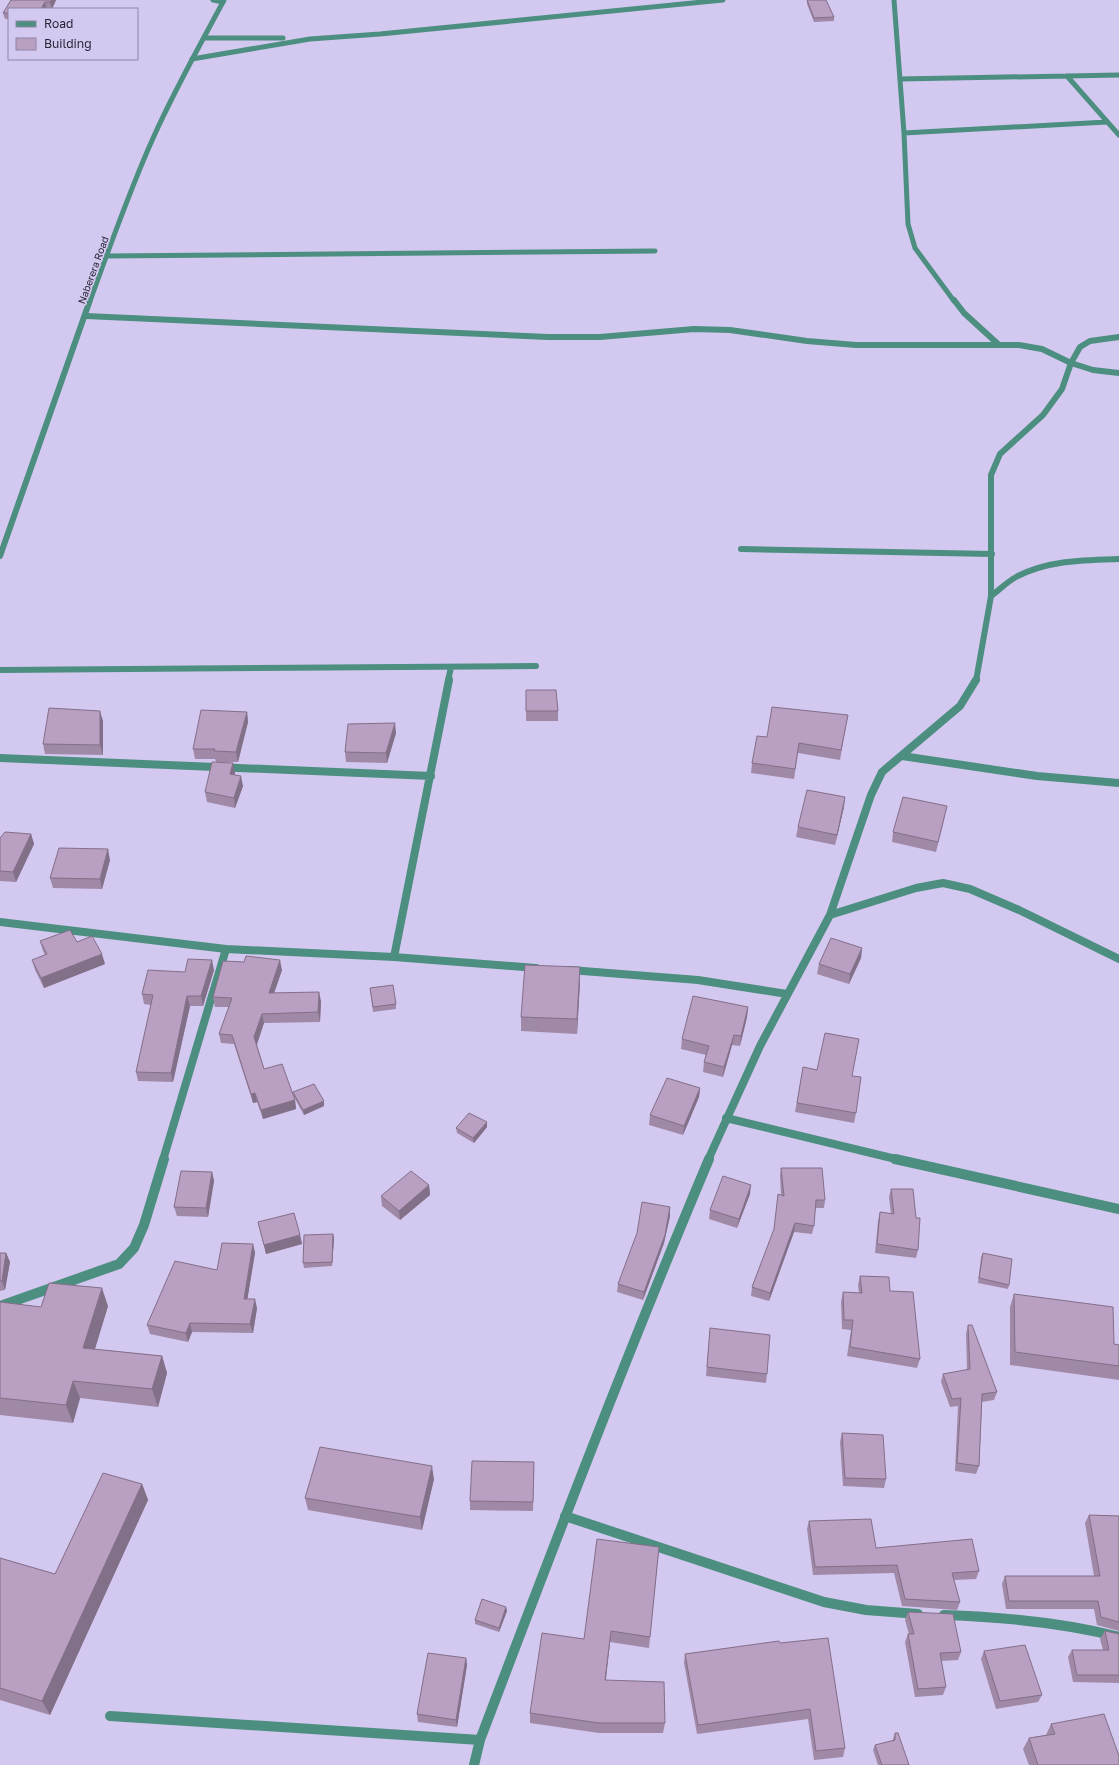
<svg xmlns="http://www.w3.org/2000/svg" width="1119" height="1765" font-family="'Golos Text',sans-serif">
  <rect width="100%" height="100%" fill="#d3c8f0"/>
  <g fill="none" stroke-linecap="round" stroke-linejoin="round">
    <path stroke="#4c8e7f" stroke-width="8" d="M 163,1160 L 226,949"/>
    <path stroke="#4c8e7f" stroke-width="10" d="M 0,1306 L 119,1264 L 134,1248 L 144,1225 L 164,1159"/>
    <path stroke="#4c8e7f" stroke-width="5" d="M 213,0 L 223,2
      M 894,0 L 904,133 L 908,224 L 915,248 L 954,301
      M 204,38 L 283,38
      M 192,59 L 310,39 L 380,34 L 723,0
      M 1067,76 L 1119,135
      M 900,79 L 1119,75
      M 904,133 L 1107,122
      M 106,256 L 655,251"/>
    <path stroke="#4c8e7f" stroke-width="6" d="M 954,300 L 964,313 L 998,344
      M 86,316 L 548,337 L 600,337 L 694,329 L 730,330 L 807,341 L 856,345 L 1019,345 L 1042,349 L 1071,363 L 1093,370 L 1119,373
      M 741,549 L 992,554
      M 991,596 C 999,590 1007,582 1016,577 C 1047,560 1085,560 1119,559
      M 0,670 L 536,666
      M 448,681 L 451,667
      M 976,681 L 991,596 L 991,475 L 1000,454 L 1043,415 L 1062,389 L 1071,363 L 1080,347 L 1090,341 L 1119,337"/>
    <path stroke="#4c8e7f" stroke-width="8" d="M 902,756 L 1037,776 L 1119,783
      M 0,758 L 431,776
      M 830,915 L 916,888 L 943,883 L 970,889 L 1019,910 L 1119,959
      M 0,922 L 226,949 L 394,957 L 536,968
      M 394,957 L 449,680
      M 570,970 L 698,980 L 787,994
      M 726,1118 L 900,1160
      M 708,1160 L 760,1046 L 830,915 L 871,795 L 882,772 L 960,706 L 976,680"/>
    <path stroke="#4c8e7f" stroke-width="10" d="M 895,1159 L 1119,1209
      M 565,1516 L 824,1602 L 866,1610 L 918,1614
      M 944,1615 C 1003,1617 1061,1622 1119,1637
      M 110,1716 L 480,1740
      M 474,1765 L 480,1740 C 554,1545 628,1351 709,1159"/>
    <path stroke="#4c8e7f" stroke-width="5" d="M 90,301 C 110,246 130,189 154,136 C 175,89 200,45 224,0"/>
    <path stroke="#4c8e7f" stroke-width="6" d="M 0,556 L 90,300"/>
  </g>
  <path fill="#9f89a7" d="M 11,0 L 56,0 L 52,9 L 9,9 L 9,19 L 5,19 L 3,13 Z
    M 807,0 L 834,17 L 834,21 L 814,22 L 807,4 Z
    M 526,690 L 558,711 L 558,721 L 526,721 Z
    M 247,712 L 248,722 L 238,762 L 216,762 L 215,759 L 195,759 L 193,749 Z
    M 848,715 L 840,760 L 798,753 L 794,779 L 751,773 L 752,763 L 767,737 Z
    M 103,721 L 103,755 L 45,754 L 43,744 Z
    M 396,733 L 387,763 L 346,762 L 345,752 Z
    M 235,773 L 234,775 L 243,786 L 235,808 L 207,802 L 205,792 Z
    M 844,807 L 835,845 L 796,837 L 798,827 Z
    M 945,816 L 936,852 L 892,842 L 893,832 Z
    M 31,834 L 34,844 L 16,882 L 0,881 L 0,838 Z
    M 110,860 L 102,889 L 53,888 L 50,878 Z
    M 40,941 L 77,942 L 105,964 L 44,988 L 35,970 L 32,960 L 45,955 L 43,951 Z
    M 862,948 L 861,958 L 849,984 L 817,974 L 819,964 Z
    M 214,970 L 203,1006 L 190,1006 L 173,1082 L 138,1081 L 136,1072 L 151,1005 L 144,1004 L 142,994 L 185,972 Z
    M 282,970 L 274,993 L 321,1001 L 320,1022 L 264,1023 L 257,1045 L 264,1069 L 295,1100 L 296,1109 L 263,1119 L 257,1102 L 253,1103 L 234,1044 L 221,1043 L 219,1034 L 229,1007 L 215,1007 L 213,997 Z
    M 580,982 L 577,1034 L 521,1031 L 521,1017 Z
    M 370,988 L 396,1004 L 396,1009 L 373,1012 Z
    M 748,1007 L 747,1017 L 740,1046 L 732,1045 L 723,1077 L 703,1072 L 704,1062 L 706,1055 L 681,1049 L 682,1039 Z
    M 803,1067 L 852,1076 L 856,1113 L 854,1123 L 795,1112 Z
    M 700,1088 L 699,1097 L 683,1135 L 649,1125 L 650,1115 Z
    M 293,1092 L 324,1106 L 304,1115 L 294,1097 Z
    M 487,1127 L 474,1143 L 457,1133 L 456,1128 Z
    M 781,1168 L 825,1200 L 824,1208 L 815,1208 L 814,1226 L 812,1234 L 794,1232 L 769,1301 L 751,1296 L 752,1287 L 774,1231 L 778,1194 L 781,1195 L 780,1176 Z
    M 212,1172 L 214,1181 L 208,1217 L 177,1216 L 174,1207 Z
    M 429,1185 L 430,1195 L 400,1220 L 382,1206 L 381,1196 Z
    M 891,1189 L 916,1218 L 918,1250 L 916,1258 L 875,1253 L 878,1221 L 880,1212 L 891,1214 L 889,1197 Z
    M 750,1194 L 737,1228 L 709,1219 L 710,1210 Z
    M 670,1207 L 670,1216 L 664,1243 L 643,1300 L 617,1292 L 618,1284 Z
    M 258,1222 L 300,1235 L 302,1244 L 266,1254 Z
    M 333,1234 L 334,1239 L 332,1266 L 304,1268 L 303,1263 Z
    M 253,1244 L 255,1253 L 247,1299 L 257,1308 L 253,1333 L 192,1332 L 188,1342 L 150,1334 L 147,1325 Z
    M 0,1253 L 6,1253 L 10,1262 L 5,1290 L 0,1291 Z
    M 983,1253 L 1009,1285 L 1008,1289 L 978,1283 L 981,1257 Z
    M 860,1276 L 890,1291 L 920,1359 L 917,1368 L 847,1356 L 851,1330 L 842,1329 L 841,1302 L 843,1292 L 859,1293 L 858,1285 Z
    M 1014,1294 L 1114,1344 L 1119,1345 L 1119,1380 L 1010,1365 L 1010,1307 Z
    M 0,1302 L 41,1307 L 108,1306 L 95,1349 L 162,1356 L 167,1373 L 158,1407 L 80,1398 L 73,1423 L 0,1415 Z
    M 968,1325 L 997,1392 L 994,1400 L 982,1402 L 979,1466 L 976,1474 L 955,1471 L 958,1406 L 950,1407 L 941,1382 L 943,1374 L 967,1370 L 966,1334 Z
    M 710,1328 L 767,1374 L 766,1383 L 706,1376 Z
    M 842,1433 L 886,1479 L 884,1488 L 843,1486 L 840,1442 Z
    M 534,1462 L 533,1511 L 470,1510 L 470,1501 Z
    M 434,1479 L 422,1530 L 308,1510 L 305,1498 Z
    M 142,1484 L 148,1500 L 50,1715 L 0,1700 L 0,1558 L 55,1574 Z
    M 1089,1515 L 1119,1516 L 1119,1631 L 1097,1625 L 1094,1609 L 1006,1609 L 1002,1584 L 1005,1576 L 1094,1576 L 1085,1523 Z
    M 809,1521 L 876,1548 L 979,1571 L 976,1579 L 954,1580 L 960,1602 L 957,1610 L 902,1606 L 894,1573 L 813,1575 L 807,1529 Z
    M 659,1547 L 649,1648 L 610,1642 L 606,1680 L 665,1723 L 663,1733 L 599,1733 L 530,1723 L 530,1713 L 584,1639 Z
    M 506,1607 L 507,1611 L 499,1632 L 475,1624 L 475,1620 Z
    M 908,1612 L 961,1652 L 958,1660 L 941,1661 L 946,1687 L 943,1695 L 915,1697 L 905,1642 L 908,1634 L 909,1634 L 905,1620 Z
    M 1105,1631 L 1119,1634 L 1119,1683 L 1073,1682 L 1068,1657 L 1072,1650 L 1103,1650 L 1100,1639 Z
    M 780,1643 L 845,1748 L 843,1757 L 814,1760 L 808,1719 L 697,1734 L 684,1663 L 685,1654 Z
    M 984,1651 L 1042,1695 L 1038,1702 L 996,1709 L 981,1659 Z
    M 466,1658 L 467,1665 L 457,1727 L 418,1722 L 417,1714 Z
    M 1051,1724 L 1119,1765 L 1029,1765 L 1023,1749 L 1029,1738 L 1046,1735 Z
    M 895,1733 L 909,1765 L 878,1765 L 873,1750 L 875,1745 L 893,1741 L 893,1739 Z"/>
  <path fill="#826f88" d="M 52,0 L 56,0 L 52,9 L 50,2 Z
    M 45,2 L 46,9 L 41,9 Z
    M 100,711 L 103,721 L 103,755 L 100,745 Z
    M 247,712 L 248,722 L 238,762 L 236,752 Z
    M 395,723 L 396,733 L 387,763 L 386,753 Z
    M 233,763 L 235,773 L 232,784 L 230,774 Z
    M 241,776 L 243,786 L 235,808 L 234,798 Z
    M 845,797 L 844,807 L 835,845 L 837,835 Z
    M 31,834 L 34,844 L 16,882 L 13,872 Z
    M 108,849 L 110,860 L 102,889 L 100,879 Z
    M 862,948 L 861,958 L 849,984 L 850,974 Z
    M 102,954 L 105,964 L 44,988 L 41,978 Z
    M 212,960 L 214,970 L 203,1006 L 201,996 Z
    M 280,960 L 282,970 L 271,1002 L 269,993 Z
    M 580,967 L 580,982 L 577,1034 L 577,1019 Z
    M 319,992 L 321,1001 L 320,1022 L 318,1012 Z
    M 187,996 L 190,1006 L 173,1082 L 171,1073 Z
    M 748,1007 L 747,1017 L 740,1046 L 741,1036 Z
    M 262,1014 L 264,1023 L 256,1046 L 254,1037 Z
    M 734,1035 L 732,1045 L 723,1077 L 724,1067 Z
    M 700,1088 L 699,1097 L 683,1135 L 684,1126 Z
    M 255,1093 L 257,1102 L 253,1103 L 251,1094 Z
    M 295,1100 L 296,1109 L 263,1119 L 261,1110 Z
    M 324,1101 L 324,1106 L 304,1115 L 303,1110 Z
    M 487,1122 L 487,1127 L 474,1143 L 473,1138 Z
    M 212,1172 L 214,1181 L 208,1217 L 206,1208 Z
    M 429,1185 L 430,1195 L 400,1220 L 399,1211 Z
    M 751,1185 L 750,1194 L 737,1228 L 739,1219 Z
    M 670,1207 L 670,1216 L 664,1243 L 643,1300 L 644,1292 Z
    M 795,1223 L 794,1232 L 769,1301 L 770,1293 Z
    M 333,1234 L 334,1239 L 332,1266 L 332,1262 Z
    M 300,1235 L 302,1244 L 266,1254 L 264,1245 Z
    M 253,1244 L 255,1253 L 246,1308 L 244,1299 Z
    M 6,1253 L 10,1262 L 5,1290 L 2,1281 Z
    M 102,1288 L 108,1306 L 90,1365 L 83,1348 Z
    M 255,1299 L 257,1308 L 253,1333 L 250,1324 Z
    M 190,1323 L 192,1332 L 188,1342 L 186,1333 Z
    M 162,1356 L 167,1373 L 158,1407 L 152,1389 Z
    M 73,1381 L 80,1398 L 73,1423 L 66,1405 Z
    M 432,1466 L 434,1479 L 422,1530 L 420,1517 Z
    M 142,1484 L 148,1500 L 50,1715 L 42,1701 Z
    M 506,1607 L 507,1611 L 499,1632 L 499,1628 Z
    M 611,1631 L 610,1642 L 604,1691 L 605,1680 Z
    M 466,1658 L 467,1665 L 457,1727 L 456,1720 Z"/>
  <path fill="#b99fc2" stroke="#826f88" d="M 11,0 L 52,0 L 50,2 L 45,2 L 41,9 L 9,9 L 9,13 L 3,13 Z
    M 807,0 L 826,0 L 834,17 L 814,18 Z
    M 526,690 L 556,690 L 558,711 L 526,711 Z
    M 772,707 L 848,715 L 841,750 L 799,743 L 795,769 L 752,763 L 757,736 L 767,737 Z
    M 49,708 L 100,711 L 100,745 L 43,744 Z
    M 201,710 L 247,712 L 236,752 L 214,751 L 215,749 L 193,749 Z
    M 395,723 L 386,753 L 345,752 L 348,724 Z
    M 212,762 L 233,763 L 230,774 L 241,776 L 234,798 L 205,792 Z
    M 807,790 L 845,797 L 837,835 L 798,827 Z
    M 903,797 L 947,806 L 938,842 L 893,832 Z
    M 5,832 L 31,834 L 13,872 L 0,871 L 0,838 Z
    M 59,848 L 108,849 L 100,879 L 50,878 Z
    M 70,930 L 77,942 L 92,936 L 102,954 L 41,978 L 32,960 L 47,954 L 40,941 Z
    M 831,938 L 862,948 L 850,974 L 819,964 Z
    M 246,956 L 280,960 L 269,993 L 319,992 L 318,1012 L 262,1014 L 254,1037 L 264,1069 L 282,1064 L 295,1100 L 261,1110 L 255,1093 L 251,1094 L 232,1035 L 219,1034 L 232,998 L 213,997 L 223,961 L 244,962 Z
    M 188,959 L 212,960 L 201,996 L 187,996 L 171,1073 L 136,1072 L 153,995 L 142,994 L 148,970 L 185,972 Z
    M 525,965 L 580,967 L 577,1019 L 521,1017 Z
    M 393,985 L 396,1004 L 373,1007 L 370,988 Z
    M 693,996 L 748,1007 L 741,1036 L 734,1035 L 724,1067 L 704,1062 L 709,1046 L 682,1039 Z
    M 825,1033 L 859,1039 L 852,1076 L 861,1077 L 856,1113 L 797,1103 L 803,1067 L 817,1070 Z
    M 667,1078 L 700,1088 L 684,1126 L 650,1115 Z
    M 314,1084 L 324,1101 L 303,1110 L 293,1092 Z
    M 469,1113 L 487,1122 L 473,1138 L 456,1128 Z
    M 781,1168 L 822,1168 L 825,1200 L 816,1200 L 814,1226 L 795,1223 L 770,1293 L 752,1287 L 774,1229 L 778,1194 L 784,1196 Z
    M 181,1171 L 212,1172 L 206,1208 L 174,1207 Z
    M 411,1171 L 429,1185 L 399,1211 L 381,1196 Z
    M 723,1176 L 751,1185 L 739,1219 L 710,1210 Z
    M 891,1189 L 913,1189 L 916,1218 L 920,1218 L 918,1250 L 877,1244 L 880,1212 L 894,1214 Z
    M 642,1202 L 670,1207 L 665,1235 L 644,1292 L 618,1284 L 637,1233 Z
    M 294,1213 L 300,1235 L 264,1245 L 258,1222 Z
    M 333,1234 L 332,1262 L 303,1263 L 304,1235 Z
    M 222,1243 L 253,1244 L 244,1299 L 255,1299 L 250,1324 L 190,1323 L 186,1333 L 147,1325 L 175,1261 L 217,1270 Z
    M 0,1253 L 6,1253 L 2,1281 L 0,1281 Z
    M 983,1253 L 1012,1259 L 1009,1285 L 979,1278 Z
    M 860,1276 L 889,1277 L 890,1291 L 913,1292 L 920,1359 L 850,1347 L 853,1320 L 844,1320 L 843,1292 L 862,1293 Z
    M 49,1283 L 102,1288 L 83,1348 L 162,1356 L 152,1389 L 73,1381 L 66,1405 L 0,1398 L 0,1302 L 41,1307 Z
    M 1014,1294 L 1113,1307 L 1114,1344 L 1119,1345 L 1119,1366 L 1015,1352 Z
    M 968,1325 L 972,1325 L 997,1392 L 982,1394 L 979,1466 L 957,1463 L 961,1398 L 952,1399 L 943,1374 L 970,1369 Z
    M 710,1328 L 770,1335 L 767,1374 L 707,1367 Z
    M 842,1433 L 883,1435 L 886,1479 L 845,1478 Z
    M 320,1447 L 432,1466 L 420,1517 L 305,1498 Z
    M 472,1461 L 534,1462 L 533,1502 L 470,1501 Z
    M 103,1473 L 142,1484 L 42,1701 L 0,1688 L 0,1558 L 55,1574 Z
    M 1089,1515 L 1119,1516 L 1119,1622 L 1101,1617 L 1098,1601 L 1009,1601 L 1005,1576 L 1100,1576 Z
    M 871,1519 L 876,1548 L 972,1539 L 979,1571 L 952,1573 L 960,1602 L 905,1599 L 897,1565 L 815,1567 L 809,1521 Z
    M 597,1539 L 659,1547 L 650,1637 L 611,1631 L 605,1680 L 664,1682 L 665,1723 L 599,1723 L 530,1713 L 542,1633 L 584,1639 Z
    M 482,1599 L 506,1607 L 499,1628 L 475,1620 Z
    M 908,1612 L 953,1614 L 961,1652 L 940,1653 L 946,1687 L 918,1689 L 908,1634 L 914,1634 Z
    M 1105,1631 L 1119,1634 L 1119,1675 L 1077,1675 L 1072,1650 L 1109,1650 Z
    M 828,1638 L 845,1748 L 816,1751 L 810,1709 L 698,1725 L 685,1654 L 779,1641 L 780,1643 Z
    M 1025,1645 L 1042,1695 L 1000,1701 L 984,1651 Z
    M 428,1653 L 466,1658 L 456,1720 L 417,1714 Z
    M 1104,1714 L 1119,1756 L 1119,1765 L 1038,1765 L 1029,1738 L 1055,1734 L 1051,1724 Z
    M 895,1733 L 898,1733 L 909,1765 L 882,1765 L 875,1745 L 895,1740 Z"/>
  <g text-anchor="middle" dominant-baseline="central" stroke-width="3.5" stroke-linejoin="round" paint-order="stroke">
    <g font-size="10" fill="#282433" stroke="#d3c8f0">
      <text transform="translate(93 270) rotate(-70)">Naberera Road</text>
    </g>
  </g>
  <rect x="8" y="8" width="130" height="52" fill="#d3c8f0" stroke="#8f86a4"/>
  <rect x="16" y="21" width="20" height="6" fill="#4c8e7f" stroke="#8f86a4"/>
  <text x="44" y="28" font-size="12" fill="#282433">Road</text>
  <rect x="16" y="38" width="20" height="12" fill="#b99fc2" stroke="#8f86a4"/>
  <text x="44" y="48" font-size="12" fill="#282433">Building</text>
</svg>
